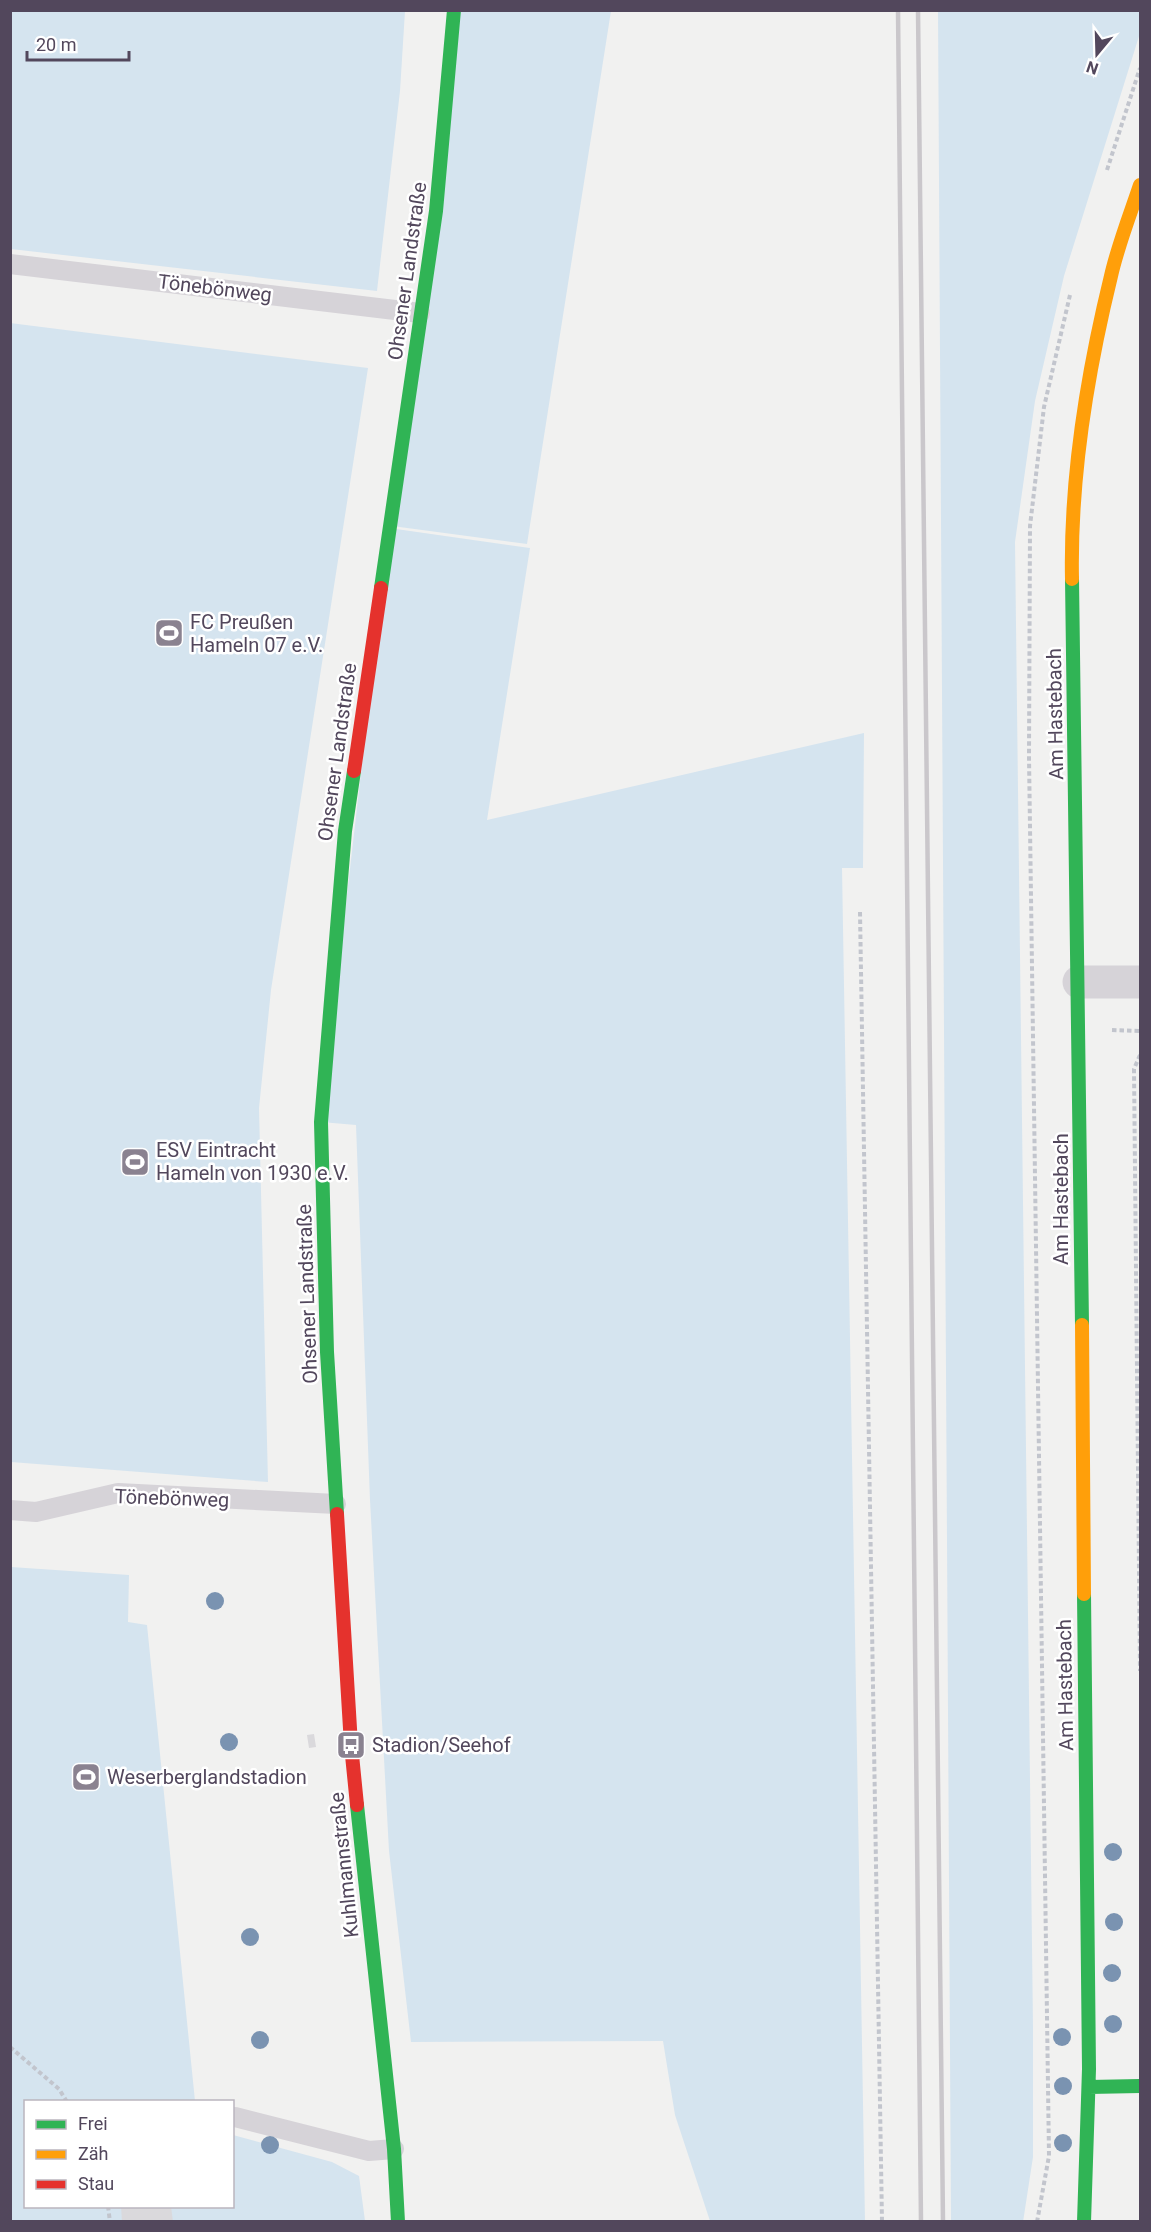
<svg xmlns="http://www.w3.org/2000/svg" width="1151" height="2232" font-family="Roboto,sans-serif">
  <rect width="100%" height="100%" fill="#f1f1f0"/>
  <path fill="#d5e4ef" d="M 11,10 L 405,11 L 400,91 L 377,291 L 11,249 Z
    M 457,11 L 611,11 L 527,544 L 392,526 Z
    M 938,11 L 1140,11 L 1140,33 L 1064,276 L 1035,401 L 1015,542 L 1033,2027 L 1033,2157 L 1023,2222 L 951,2221 Z
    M 10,323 L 368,368 L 271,990 L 259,1108 L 268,1482 L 11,1462 Z
    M 389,528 L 530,548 L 487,820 L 864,733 L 863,868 L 842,868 L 865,2221 L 710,2221 L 675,2115 L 663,2041 L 411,2042 L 389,1851 L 370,1500 L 356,1125 L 321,1122 Z
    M 11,1567 L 129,1575 L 128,1622 L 147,1625 L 195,2101 L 26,2102 L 26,2206 L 232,2206 L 233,2135 L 332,2162 L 359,2176 L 365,2221 L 11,2221 Z"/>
  <path fill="#dad9dc" d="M 314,1734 L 316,1747 L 309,1748 L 307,1735 Z
    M 121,2206 L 171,2206 L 173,2222 L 122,2222 Z"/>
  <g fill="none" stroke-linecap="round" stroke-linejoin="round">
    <path stroke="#c2c5cd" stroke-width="4" stroke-dasharray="4.5 3" stroke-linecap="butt" d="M 1107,170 L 1140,68
      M 860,912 L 882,2222
      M 1112,1030 L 1140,1031
      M 1140,1055 L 1134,1069 L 1140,1671
      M 10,2047 L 59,2089 L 67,2102
      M 108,2206 L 110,2222
      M 1037,2222 L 1049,2156 L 1029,757 L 1030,526 L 1044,407 L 1070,295"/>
    <path stroke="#d6d3d8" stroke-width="20" d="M 10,264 L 420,313
      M 10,1510 L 36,1512 L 118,1493 L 336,1504
      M 235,2117 L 369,2151 L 394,2149"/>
    <path stroke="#d6d3d8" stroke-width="33" d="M 1079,982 L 1140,982"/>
    <path stroke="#30b455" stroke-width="14" d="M 1072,579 L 1082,1325
      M 381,588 L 436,211 L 454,10
      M 337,1514 L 327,1352 L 321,1122 L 345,831 L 354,771
      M 357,1805 L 394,2149 L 398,2222
      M 1089,2087 L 1140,2086
      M 1084,2222 L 1089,2069 L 1084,1594"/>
    <path stroke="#ff9f0a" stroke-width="14" d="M 1072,579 C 1070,478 1087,374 1111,276 C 1118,245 1130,215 1140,185
      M 1082,1325 L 1084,1594"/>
    <path stroke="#e5322d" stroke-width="14" d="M 354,771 L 381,588
      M 337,1514 L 351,1745 L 357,1805"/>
    <path stroke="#cac7cb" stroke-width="4.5" d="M 898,10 L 921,2222
      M 918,10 L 943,2222"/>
  </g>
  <g fill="#7a93b1">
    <circle cx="215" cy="1601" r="9"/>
    <circle cx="229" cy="1742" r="9"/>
    <circle cx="1113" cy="1852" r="9"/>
    <circle cx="1114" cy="1922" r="9"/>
    <circle cx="250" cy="1937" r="9"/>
    <circle cx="1112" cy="1973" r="9"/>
    <circle cx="1113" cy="2024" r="9"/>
    <circle cx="1062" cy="2037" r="9"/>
    <circle cx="260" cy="2040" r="9"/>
    <circle cx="1063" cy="2086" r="9"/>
    <circle cx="1063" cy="2143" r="9"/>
    <circle cx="270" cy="2145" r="9"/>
  </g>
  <defs>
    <g id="stadium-square" transform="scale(1.5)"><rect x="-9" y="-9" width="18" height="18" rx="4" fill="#8a8290" stroke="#fff"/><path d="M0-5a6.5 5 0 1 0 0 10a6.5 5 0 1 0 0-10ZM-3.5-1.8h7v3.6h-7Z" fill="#fff"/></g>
    <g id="bus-square" transform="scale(1.5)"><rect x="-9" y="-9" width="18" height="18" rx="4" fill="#8a8290" stroke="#fff"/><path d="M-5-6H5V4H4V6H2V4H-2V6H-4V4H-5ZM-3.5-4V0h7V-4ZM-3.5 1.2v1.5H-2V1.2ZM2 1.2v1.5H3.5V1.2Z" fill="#fff"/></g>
  </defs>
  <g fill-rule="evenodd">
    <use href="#stadium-square" x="169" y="633"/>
    <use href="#stadium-square" x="135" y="1162"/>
    <use href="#bus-square" x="351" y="1745"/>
    <use href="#stadium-square" x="86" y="1777"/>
  </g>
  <g text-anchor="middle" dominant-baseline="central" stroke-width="5" stroke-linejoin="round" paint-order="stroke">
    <g font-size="20" fill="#52475c" stroke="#fff">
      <text transform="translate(407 271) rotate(-82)">Ohsener Landstraße</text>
      <text transform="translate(215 288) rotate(7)">Tönebönweg</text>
      <text transform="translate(1055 714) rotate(-91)">Am Hastebach</text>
      <text transform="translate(337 752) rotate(-82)">Ohsener Landstraße</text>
      <text transform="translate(1061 1199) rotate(-90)">Am Hastebach</text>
      <text transform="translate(307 1294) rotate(-92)">Ohsener Landstraße</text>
      <text transform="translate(172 1498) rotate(2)">Tönebönweg</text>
      <text transform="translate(1065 1685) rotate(-91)">Am Hastebach</text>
      <text transform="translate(344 1865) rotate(-96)">Kuhlmannstraße</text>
    </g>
    <g font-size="20" fill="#52475c" stroke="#fff" text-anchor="start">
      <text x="190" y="622">FC Preußen<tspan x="190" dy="23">Hameln 07 e.V.</tspan></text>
      <text x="156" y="1150">ESV Eintracht<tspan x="156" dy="23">Hameln von 1930 e.V.</tspan></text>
      <text x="372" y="1745">Stadion/Seehof</text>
      <text x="107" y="1777">Weserberglandstadion</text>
    </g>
  </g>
  <rect width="1151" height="2232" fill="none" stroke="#52475c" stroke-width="24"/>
  <rect x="24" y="2100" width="210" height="108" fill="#ffffff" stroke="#bab5be" stroke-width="1.5"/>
  <rect x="36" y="2120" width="30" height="9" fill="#30b455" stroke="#bab5be" stroke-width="1.5"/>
  <text x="78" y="2130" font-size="18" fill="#52475c">Frei</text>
  <rect x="36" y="2150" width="30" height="9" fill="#ff9f0a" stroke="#bab5be" stroke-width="1.5"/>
  <text x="78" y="2160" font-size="18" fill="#52475c">Zäh</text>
  <rect x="36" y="2180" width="30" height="9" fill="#e5322d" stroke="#bab5be" stroke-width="1.5"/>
  <text x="78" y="2190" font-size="18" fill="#52475c">Stau</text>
  <g transform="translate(1097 54) rotate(199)" stroke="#ffffff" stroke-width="4.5" paint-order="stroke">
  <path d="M0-4.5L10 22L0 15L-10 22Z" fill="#52475c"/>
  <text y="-9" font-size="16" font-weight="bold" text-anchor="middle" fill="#52475c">N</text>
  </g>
  <path d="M27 51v9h102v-9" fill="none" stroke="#52475c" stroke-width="3"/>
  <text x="36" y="51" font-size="18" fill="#52475c" stroke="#ffffff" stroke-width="4.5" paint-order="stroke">20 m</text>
</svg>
